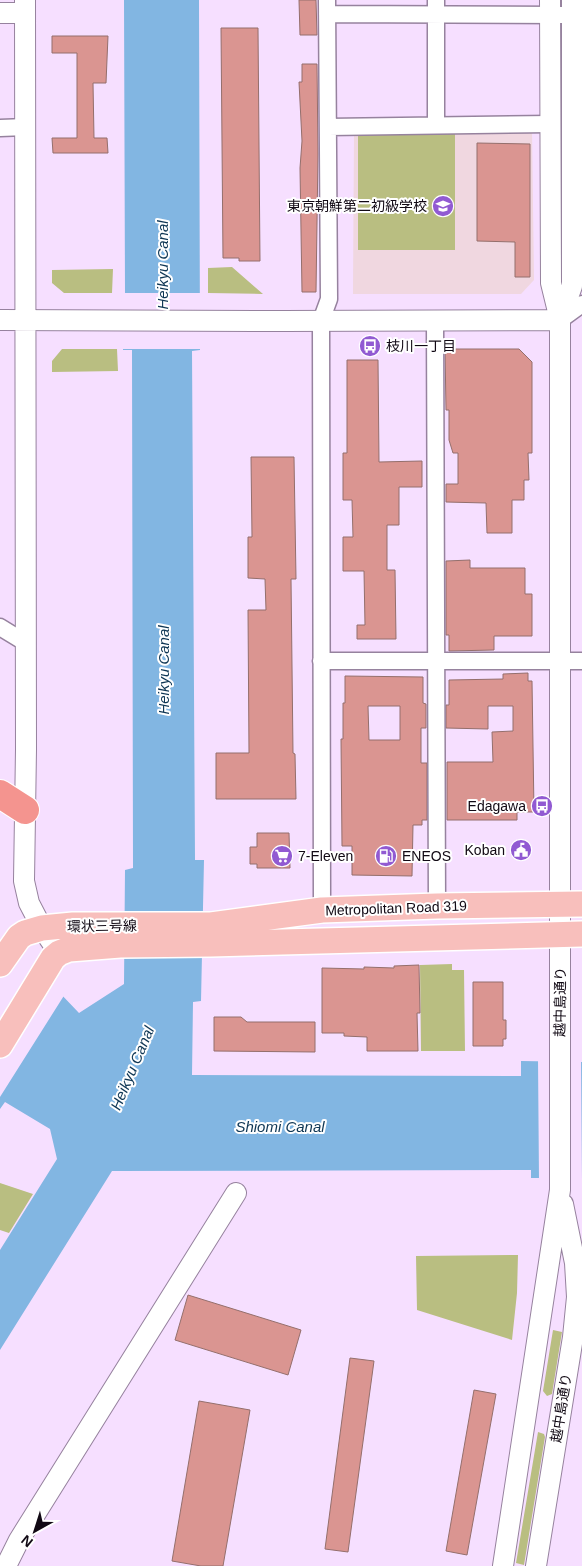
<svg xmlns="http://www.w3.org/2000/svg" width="582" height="1566" font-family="Helvetica,'Noto Sans JP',sans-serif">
  <rect width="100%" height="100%" fill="#f6dfff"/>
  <path fill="#f0d7e0" d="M 532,130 L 534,280 L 521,294 L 353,294 L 354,132 Z"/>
  <path fill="#b9be81" d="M 358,133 L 455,133 L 455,250 L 358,250 Z
    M 232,267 L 263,294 L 208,293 L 208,268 Z
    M 113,269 L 112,293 L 64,293 L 52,283 L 52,270 Z
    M 62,349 L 117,349 L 118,371 L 52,372 L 52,361 Z
    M 452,964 L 452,970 L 464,970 L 465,1051 L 421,1051 L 420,965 Z
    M 0,1183 L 33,1194 L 9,1233 L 0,1230 Z
    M 518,1255 L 517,1293 L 512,1340 L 417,1310 L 416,1256 Z
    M 553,1330 L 562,1332 L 552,1394 L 547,1396 L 543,1391 Z
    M 538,1432 L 544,1434 L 545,1437 L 524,1565 L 516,1563 Z"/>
  <path fill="#82b6e2" d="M 124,0 L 199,0 L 200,350 L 192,351 L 195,860 L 204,860 L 201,1001 L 193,1002 L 192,1075 L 521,1076 L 521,1061 L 582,1062 L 582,1178 L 531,1178 L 531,1170 L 112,1171 L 0,1350 L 0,1250 L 57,1159 L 50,1129 L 5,1102 L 0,1109 L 0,957 L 58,991 L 79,1013 L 124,984 L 125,870 L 133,868 L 132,350 L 123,350 L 125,293 Z"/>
  <path fill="#f6dfff" d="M 122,293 L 202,293 L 203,349 L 121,349 Z
    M 0,955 L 59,989 L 65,994 L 0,1097 Z
    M 538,1059 L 581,1059 L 582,1181 L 539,1181 Z"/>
  <path fill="#da9591" stroke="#946f6c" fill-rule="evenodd" d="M 299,0 L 316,0 L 317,35 L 300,35 Z
    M 221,28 L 258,28 L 260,261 L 239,261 L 239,258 L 223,258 Z
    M 52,36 L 108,36 L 106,83 L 93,83 L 94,138 L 107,138 L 108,153 L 53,153 L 52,138 L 77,138 L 77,53 L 52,53 Z
    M 302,64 L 317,64 L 318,154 L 316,292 L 302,292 L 300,168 L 302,141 L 299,82 L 302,82 Z
    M 477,143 L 530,144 L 530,277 L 515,277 L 515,242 L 477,241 Z
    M 445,349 L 519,349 L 532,362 L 532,453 L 528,453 L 529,480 L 524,480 L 524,500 L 512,500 L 512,533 L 487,533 L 486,503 L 446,502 L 446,484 L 458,484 L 458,453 L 453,453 L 449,440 L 449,410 L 446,410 Z
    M 347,360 L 378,360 L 379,462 L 422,461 L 422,487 L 399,487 L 399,525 L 387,525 L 387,570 L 395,570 L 396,639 L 357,639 L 357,625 L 365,625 L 364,571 L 343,571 L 343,537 L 353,537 L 352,500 L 343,500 L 343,453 L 347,453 Z
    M 251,457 L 294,457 L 296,579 L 291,579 L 293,753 L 295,754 L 296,799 L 216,799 L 216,753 L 249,753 L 248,610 L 266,610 L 265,579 L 248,578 L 248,537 L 252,537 Z
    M 470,560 L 470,568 L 525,568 L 525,594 L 532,594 L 532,636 L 494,636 L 494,650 L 449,651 L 449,635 L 446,635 L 446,561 Z
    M 528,673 L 528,681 L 532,681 L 534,812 L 517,812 L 517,820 L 447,820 L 447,762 L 493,762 L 492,732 L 513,731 L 513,706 L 488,706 L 488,729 L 446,728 L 446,705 L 449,705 L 449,680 L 503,679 L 503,674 Z
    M 345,676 L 423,677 L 423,703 L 426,704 L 426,728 L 421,728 L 421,763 L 427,763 L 427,820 L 422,820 L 422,825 L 413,825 L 412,876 L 352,875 L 352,846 L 342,846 L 341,739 L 343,739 L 343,703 L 345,703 ZM 368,706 L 400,706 L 400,740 L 369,740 Z
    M 257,833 L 289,833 L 290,868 L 257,868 L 257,864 L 250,864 L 250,847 L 257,847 Z
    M 419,965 L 420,1013 L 417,1013 L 418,1051 L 367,1051 L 367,1037 L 344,1036 L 344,1033 L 322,1033 L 322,968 L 364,969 L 364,967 L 394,968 L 394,966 Z
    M 473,982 L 503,982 L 503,1020 L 506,1020 L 506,1039 L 503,1039 L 503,1046 L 473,1046 Z
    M 214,1017 L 241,1017 L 247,1022 L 315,1022 L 315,1052 L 214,1051 Z
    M 188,1295 L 301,1330 L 288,1375 L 175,1340 Z
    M 350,1358 L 374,1361 L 348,1552 L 325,1549 Z
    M 474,1390 L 496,1394 L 467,1555 L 446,1551 Z
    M 199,1401 L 250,1410 L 223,1566 L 201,1566 L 172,1561 Z"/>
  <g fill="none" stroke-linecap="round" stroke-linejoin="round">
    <g stroke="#96829e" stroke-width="19">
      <path id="minor" d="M 436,0 L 436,125
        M 327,14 L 562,15
        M 328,127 L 551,124
        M 0,128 L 26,127
        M 435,320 L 437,906
        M 560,320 L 582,304
        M 0,627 L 26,643
        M 321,661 L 582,661
        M 322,910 L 321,321 L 329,299 C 329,199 327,100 327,0"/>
    </g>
    <g stroke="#96829e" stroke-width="22">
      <path id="tertiary" d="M 25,0 L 26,749 L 24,881 L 29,903 L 42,928 L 59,953
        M 0,13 L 25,13
        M 0,320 L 283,321 L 560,320
        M 560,320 L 572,286 L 572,0
        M 6,1566 L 19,1540 L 236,1193
        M 503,1566 L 560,1190 L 560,320 L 551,283 L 550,0
        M 536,1566 L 573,1337 L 577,1297 L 575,1263 L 563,1204"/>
    </g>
    <g stroke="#fff" stroke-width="28">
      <path id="primary" d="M 0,964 L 19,937 L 25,933 L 42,928 L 73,925 L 211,925 L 322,910 L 437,906 L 582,904
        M 0,1045 L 53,958 L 59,953 L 69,949 L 120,945 L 211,944 L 582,934"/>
    </g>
    <g stroke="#fff" stroke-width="30">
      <path id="motorway" d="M 0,794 L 25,810"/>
    </g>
    <use href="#minor" stroke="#fff" stroke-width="16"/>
    <use href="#tertiary" stroke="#fff" stroke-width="20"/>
    <use href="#primary" stroke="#f8bfbc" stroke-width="25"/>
    <use href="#motorway" stroke="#f4948f" stroke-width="28"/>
  </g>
  <defs>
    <g id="school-disc" transform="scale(1.125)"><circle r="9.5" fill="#915ad2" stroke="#fff"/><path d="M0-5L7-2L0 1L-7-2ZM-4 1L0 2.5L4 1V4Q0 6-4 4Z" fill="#fff"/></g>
    <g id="bus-disc" transform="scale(1.125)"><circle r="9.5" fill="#915ad2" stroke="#fff"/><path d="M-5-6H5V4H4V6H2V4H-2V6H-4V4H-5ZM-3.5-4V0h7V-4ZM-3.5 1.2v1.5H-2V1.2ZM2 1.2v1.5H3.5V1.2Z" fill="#fff"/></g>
    <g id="civic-disc" transform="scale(1.125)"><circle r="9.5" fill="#915ad2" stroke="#fff"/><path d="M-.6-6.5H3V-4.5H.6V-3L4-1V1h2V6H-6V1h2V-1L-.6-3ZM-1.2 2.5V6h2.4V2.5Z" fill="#fff"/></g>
    <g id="supermarket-disc" transform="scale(1.125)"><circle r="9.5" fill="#915ad2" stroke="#fff"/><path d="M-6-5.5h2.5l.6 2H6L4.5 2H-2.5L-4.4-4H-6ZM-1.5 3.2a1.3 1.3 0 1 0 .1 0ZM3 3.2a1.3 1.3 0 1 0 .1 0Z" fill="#fff"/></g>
    <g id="fuel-disc" transform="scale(1.125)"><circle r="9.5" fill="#915ad2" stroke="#fff"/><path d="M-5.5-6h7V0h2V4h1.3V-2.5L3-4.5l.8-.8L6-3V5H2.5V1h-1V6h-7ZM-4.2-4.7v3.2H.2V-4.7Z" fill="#fff"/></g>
  </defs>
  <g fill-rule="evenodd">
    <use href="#school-disc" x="443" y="206"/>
    <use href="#bus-disc" x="370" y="346"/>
    <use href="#bus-disc" x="542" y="806"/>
    <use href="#civic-disc" x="521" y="850"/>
    <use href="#supermarket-disc" x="282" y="856"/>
    <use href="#fuel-disc" x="386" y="856"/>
  </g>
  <g text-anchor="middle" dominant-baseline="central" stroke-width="4" stroke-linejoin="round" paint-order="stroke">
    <g font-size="14" fill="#110914" stroke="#fff" text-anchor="end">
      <text x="427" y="206">東京朝鮮第二初級学校</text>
      <text x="386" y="346" text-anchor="start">枝川一丁目</text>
      <text x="526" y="806">Edagawa</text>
      <text x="505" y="850">Koban</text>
      <text x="298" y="856" text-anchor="start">7-Eleven</text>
      <text x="402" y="856" text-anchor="start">ENEOS</text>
    </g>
    <g font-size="14" fill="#110914" stroke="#fff">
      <text transform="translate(396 908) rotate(-2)">Metropolitan Road 319</text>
      <text transform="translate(102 926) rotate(-1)">環状三号線</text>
      <text transform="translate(560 1002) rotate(-89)">越中島通り</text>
      <text transform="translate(561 1408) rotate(-81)">越中島通り</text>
    </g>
    <g font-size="15" font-style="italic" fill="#0e3654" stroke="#fff">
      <text transform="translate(162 265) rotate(-90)">Heikyu Canal</text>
      <text transform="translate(163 670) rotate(-90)">Heikyu Canal</text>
      <text transform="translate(132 1068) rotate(-67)">Heikyu Canal</text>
      <text x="280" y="1126">Shiomi Canal</text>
    </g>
  </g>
  <g transform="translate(35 1531) rotate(219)" stroke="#ffffff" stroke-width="4" paint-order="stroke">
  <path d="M0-4L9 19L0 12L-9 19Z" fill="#110914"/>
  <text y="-8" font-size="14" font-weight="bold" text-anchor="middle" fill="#110914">N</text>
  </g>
</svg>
